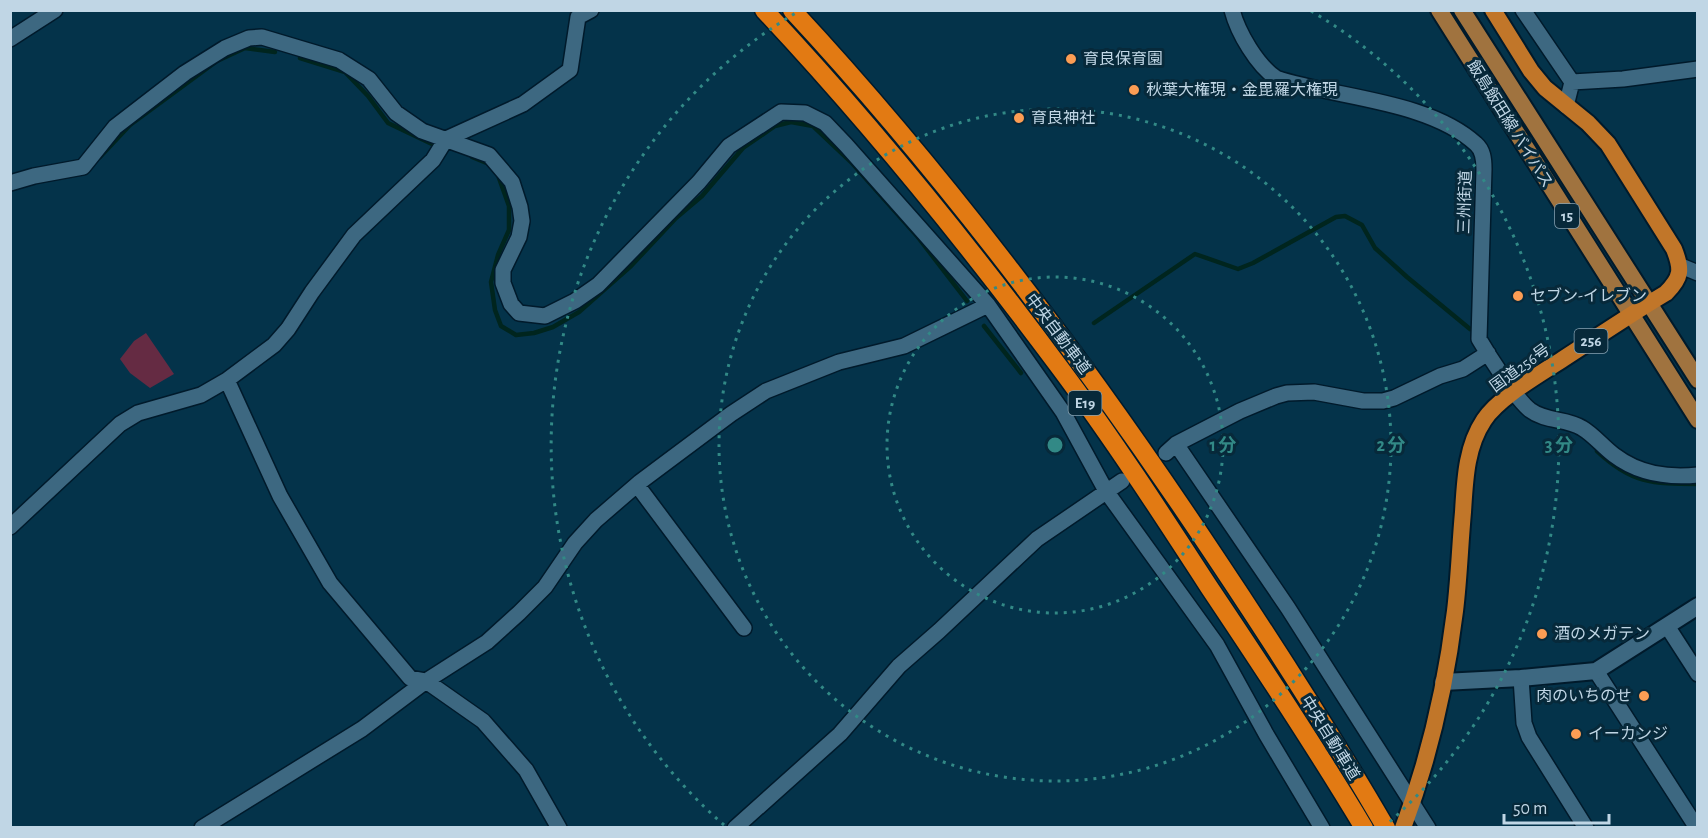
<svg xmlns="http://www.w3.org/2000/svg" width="1708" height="838" font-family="'Alegreya Sans','Noto Sans JP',sans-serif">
  <rect width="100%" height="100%" fill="#04334a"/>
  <path fill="#652b43" d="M 146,333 L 174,374 L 150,388 L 130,373 L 120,359 L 134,341 Z"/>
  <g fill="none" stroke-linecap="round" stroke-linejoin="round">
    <path stroke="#00251e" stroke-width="4.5" d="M 300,58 L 345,72 L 368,96 L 388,123 L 432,144
      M 100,157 L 130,125 L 217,61 L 245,48 L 275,52
      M 472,157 L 489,164
      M 499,178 L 509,206 L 509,230 L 498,255 L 491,282 L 495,310 L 501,326 L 516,335 L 534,333 L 553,327 L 579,312 L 631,266 L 676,218 L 702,196 L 743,148 L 775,126 L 791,122 L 813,126 L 851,162 L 917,236 L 967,301
      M 1094,323 L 1195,254 L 1238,269 L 1253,263 L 1336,217 L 1345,216 L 1362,225 L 1375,248 L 1407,277 L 1470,329
      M 984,326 L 1021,373
      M 1597,451 C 1631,483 1652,484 1698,484"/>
    <g stroke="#001a2b" stroke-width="18">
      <path id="minor" d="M 1232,10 C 1238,33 1257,65 1276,78 C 1335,98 1428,100 1476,144 C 1483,150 1484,159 1484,169 L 1479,339 C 1489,356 1516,399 1530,410 C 1546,422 1566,418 1582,428 C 1594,435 1603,447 1614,455 C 1639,474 1667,478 1698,475
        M 1523,10 L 1572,82 L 1566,106
        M 10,39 L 55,10
        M 1572,82 L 1623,79 L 1698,69
        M 10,183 L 34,176 L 83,167 L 115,127 L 185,73 L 225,48 L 249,38 L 262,37 L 339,60 L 369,79 L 396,113 L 422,131 L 489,155 L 512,182 L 520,207 L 522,221 L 519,237 L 503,270 L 503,283 L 511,304 L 519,313 L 545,316 L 575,301 L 598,285 L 699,182 L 729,146 L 781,112 L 805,113 L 825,123 L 846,145 L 988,305 L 1063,412 L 1106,491 L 1217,645 L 1266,734 L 1322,828
        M 1681,266 L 1698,273
        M 227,380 L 280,496 L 330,583 L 410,678 L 426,681 L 483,721 L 526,770 L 559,828
        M 1176,444 L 1288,608 L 1428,828
        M 1166,453 L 1176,444 L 1240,411 L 1276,396 L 1287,393 L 1314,392 L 1363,401 L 1383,401 L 1394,398 L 1440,376 L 1463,369 L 1488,353
        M 637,485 L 744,628
        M 10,527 L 120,424 L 138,413 L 201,395 L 227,380 L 274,345 L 288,329 L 312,292 L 354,235 L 433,160 L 446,139 L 523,104 L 570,70 L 578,17 L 591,10
        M 1667,626 L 1698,674
        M 1596,671 L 1697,828
        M 1521,678 L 1524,723 L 1529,737 L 1586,828
        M 202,828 L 362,729 L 426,681 L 487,642 L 519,613 L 545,587 L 575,543 L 596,520 L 640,482 L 731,414 L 766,391 L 839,362 L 904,346 L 988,305
        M 735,828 L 840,734 L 899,666 L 939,631 L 1037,539 L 1122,481"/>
    </g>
    <g stroke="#001a2b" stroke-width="20">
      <path id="tertiary" d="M 1443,682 L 1521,678 L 1596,671 L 1698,606"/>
    </g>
    <g stroke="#001a2b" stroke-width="20">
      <path id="primary" d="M 1439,10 L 1698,420
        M 1462,10 L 1698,380"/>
    </g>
    <g stroke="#001a2b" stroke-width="20">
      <path id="trunk" d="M 1403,828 C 1429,759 1446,684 1455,611 C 1459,578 1460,545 1463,512 C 1465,480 1466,447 1484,420 C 1498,398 1540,374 1563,359 C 1597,337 1631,314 1666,293 C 1682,277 1682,269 1674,249 L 1608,144 L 1588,123 L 1545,88 L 1531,71 L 1493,10"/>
    </g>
    <g stroke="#001a2b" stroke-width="21">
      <path id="motorway" d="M 764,10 C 870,123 968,244 1060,368 C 1113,439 1161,513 1209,587 C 1262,666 1315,746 1364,828
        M 792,10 C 950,180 1090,368 1218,561 C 1276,648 1333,737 1386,828"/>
    </g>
    <use href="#minor" stroke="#3d6881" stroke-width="15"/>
    <use href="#tertiary" stroke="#3d6881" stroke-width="16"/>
    <use href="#primary" stroke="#a0733f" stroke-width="16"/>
    <use href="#trunk" stroke="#c17629" stroke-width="16"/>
    <use href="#motorway" stroke="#e27a13" stroke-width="18"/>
  </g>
  <g fill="none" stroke="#328986" stroke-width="3" stroke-dasharray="3 6">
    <circle cx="1055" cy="445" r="168"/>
    <circle cx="1055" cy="445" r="336"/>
    <path d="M724 825A504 504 0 0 1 799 11M1311 11A504 504 0 0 1 1386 825"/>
  </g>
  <g fill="#fc9d54" stroke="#07293a" stroke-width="2">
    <circle cx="1071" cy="59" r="6"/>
    <circle cx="1134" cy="90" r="6"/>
    <circle cx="1019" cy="118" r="6"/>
    <circle cx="1518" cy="296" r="6"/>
    <circle cx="1542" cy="634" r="6"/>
    <circle cx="1644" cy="696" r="6"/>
    <circle cx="1576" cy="734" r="6"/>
  </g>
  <g text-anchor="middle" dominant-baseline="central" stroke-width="6" stroke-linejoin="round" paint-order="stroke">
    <g fill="#07293a" stroke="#88a2b2" stroke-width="1.5">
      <rect x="1555" y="204" width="24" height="24" rx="4.5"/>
      <rect x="1574.5" y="329" width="33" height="24" rx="4.5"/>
      <rect x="1068.5" y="391" width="33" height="24" rx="4.5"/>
    </g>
    <g font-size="15" font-weight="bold" fill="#c0d6e5">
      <text x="1567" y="216">15</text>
      <text x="1591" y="341">256</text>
      <text x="1085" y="403">E19</text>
    </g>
    <g font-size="16" fill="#c0d6e5" stroke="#07293a" text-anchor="start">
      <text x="1083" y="59">育良保育園</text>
      <text x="1146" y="90">秋葉大権現・金毘羅大権現</text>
      <text x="1031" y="118">育良神社</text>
      <text x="1530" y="296">セブン-イレブン</text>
      <text x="1554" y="634">酒のメガテン</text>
      <text x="1632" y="696" text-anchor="end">肉のいちのせ</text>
      <text x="1588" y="734">イーカンジ</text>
    </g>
    <g font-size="16" fill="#c0d6e5" stroke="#07293a">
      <text transform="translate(1510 124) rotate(58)">飯島飯田線 バイパス</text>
      <text transform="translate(1465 202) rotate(-88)">三州街道</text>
      <text transform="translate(1058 334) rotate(53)">中央自動車道</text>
      <text transform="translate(1520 368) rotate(-36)">国道256号</text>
      <text transform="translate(1330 738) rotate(58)">中央自動車道</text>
    </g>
  </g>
  <circle cx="1055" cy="445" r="9" fill="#328986" stroke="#07293a" stroke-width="3"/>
  <g font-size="18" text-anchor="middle" font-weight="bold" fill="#328986" stroke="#07293a" stroke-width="6" stroke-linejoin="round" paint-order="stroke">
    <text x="1223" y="451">1 分</text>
    <text x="1391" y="451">2 分</text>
    <text x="1559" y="451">3 分</text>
  </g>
  <rect width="1708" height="838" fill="none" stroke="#c0d6e5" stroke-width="24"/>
  <path d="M1504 814v9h105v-9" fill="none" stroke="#c0d6e5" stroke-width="3"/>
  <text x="1513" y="814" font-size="18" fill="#c0d6e5" stroke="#07293a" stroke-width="4.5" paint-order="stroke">50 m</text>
</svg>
